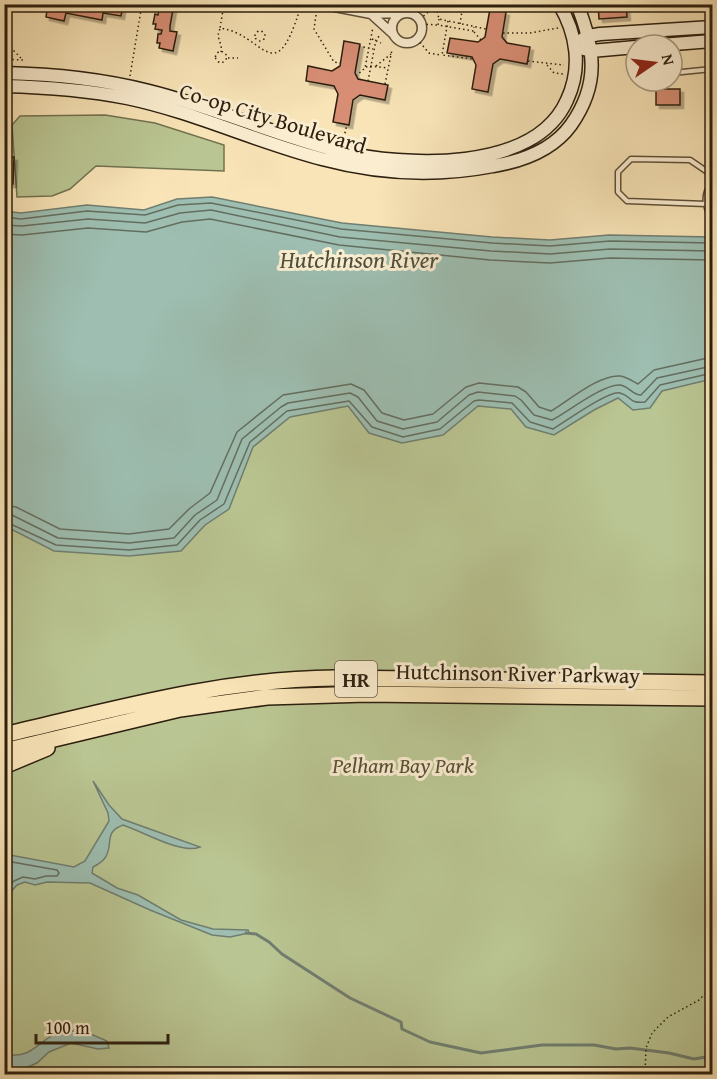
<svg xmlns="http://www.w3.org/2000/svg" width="717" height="1079" font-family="'Gentium Book Plus',serif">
  <defs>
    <filter id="shadow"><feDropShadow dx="3.5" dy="3.5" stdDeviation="0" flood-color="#0004"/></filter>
  </defs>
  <rect width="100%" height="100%" fill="#f8e4b7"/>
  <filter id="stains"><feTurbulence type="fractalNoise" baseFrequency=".00333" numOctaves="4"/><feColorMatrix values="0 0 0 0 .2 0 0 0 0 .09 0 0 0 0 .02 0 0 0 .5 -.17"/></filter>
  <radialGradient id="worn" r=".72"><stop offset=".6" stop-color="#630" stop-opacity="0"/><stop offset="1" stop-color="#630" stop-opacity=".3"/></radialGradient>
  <path fill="#b9c592" stroke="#727250" stroke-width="1.5" d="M 105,115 L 155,123 L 224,145 L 224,171 L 96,166 L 70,189 L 52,196 L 17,197 L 12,125 L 20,116 Z
    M 5,353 L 712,359 L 712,1074 L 5,1074 Z"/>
  <path fill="#9dbeb1" stroke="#707e70" stroke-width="1.5" d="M 212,197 L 342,223 L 492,237 L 550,240 L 609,235 L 712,237 L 712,379 L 662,391 L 650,408 L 633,410 L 618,398 L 594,410 L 554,435 L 526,427 L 511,409 L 478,406 L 443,435 L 402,443 L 369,433 L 348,406 L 290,417 L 253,447 L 229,509 L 205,525 L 181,551 L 129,556 L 54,551 L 5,526 L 5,211 L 21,213 L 87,205 L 144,210 L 177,199 Z
    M 93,781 L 109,805 L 122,819 L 200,847 C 182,855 142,831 123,825 C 103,832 114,845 105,858 C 102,862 97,865 93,867 L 92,873 L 117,888 L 138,895 L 181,920 L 213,929 L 248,930 L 249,933 L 230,937 L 212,935 L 150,910 L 90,883 L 47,882 L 35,885 L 25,882 L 17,885 L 5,898 L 5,858 L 10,855 L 74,867 L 85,861 L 109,821 L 108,813 Z
    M 67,1030 L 93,1035 L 107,1041 L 109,1048 L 98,1049 L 71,1043 L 49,1052 L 37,1063 L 21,1070 L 5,1072 L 5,1055 C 28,1057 31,1050 48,1038 C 54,1034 61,1032 67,1030 Z"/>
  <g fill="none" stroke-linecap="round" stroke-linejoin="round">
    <path stroke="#646e60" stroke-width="1.5" d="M 4,217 L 21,219 L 87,211 L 145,215 L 178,205 L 211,203 L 341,229 L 492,243 L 550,246 L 610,241 L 712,243
      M 4,225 L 22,226 L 88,219 L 145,223 L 180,213 L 211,210 L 340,237 L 491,251 L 550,254 L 610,249 L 712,251
      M 4,234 L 22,235 L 88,228 L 146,232 L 182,222 L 210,219 L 339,245 L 490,260 L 550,263 L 610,258 L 712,260
      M 4,505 L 16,507 L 60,529 L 129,534 L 169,529 L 189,509 L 210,493 L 237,432 L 283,395 L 351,384 L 364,390 L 382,413 L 404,420 L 433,414 L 466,387 L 479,383 L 518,387 L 526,392 L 539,407 L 551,411 C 568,401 600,374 620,376 C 627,377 632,381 638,384 L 654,370 L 712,357
      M 4,514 L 12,515 L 58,538 L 129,543 L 174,538 L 195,515 L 217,500 L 242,439 L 281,407 L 288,403 L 350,393 L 358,397 L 377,421 L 403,429 L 437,422 L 469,395 L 478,392 L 515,396 L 521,400 L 534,415 L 552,420 C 566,413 605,383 620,385 C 629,386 632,395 641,395 L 657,378 L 712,366
      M 4,521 L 56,545 L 129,550 L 177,545 L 200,520 L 224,504 L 250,442 L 287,411 L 349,401 L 372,427 L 403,437 L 440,429 L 474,401 L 479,400 L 512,403 L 530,422 L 553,429 C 565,422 609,390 620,393 C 632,396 628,404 645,402 L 660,385 L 712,373
      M 4,863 L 12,862 L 57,870 L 59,873 L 57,876 L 46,876 L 35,879 L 23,877 L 14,881 L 4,890"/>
    <path stroke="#707e70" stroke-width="3" d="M 246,933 L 256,934 L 269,942 L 282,954 L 350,998 L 401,1022 L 402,1029 L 430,1042 L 481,1053 L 542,1045 L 594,1045 L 616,1049 L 630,1048 L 669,1053 L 694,1059 L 712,1056"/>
  </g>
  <path fill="#d88e75" stroke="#2c1f0e" stroke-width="1.5" filter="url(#shadow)" d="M 48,4 L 67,6 L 123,4 L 121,16 L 103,13 L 102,20 L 66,13 L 64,21 L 46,17 Z
    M 157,4 L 174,4 L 170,26 L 170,31 L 177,32 L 173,51 L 159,48 L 160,43 L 157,43 L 158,34 L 161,34 L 162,30 L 155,29 L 156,24 L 153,24 L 155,14 L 158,15 L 159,6 Z
    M 598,4 L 626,4 L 627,17 L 599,19 Z
    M 490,9 L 506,12 L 502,37 L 507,43 L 530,47 L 527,64 L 500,59 L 493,64 L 488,92 L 472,89 L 476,65 L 472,57 L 447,53 L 450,38 L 478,42 L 485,37 Z
    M 344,41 L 360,44 L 355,73 L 358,79 L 388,85 L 385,100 L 360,95 L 353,100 L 349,125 L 333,122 L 338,94 L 334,86 L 306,81 L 308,66 L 332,71 L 340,66 Z
    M 656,89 L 680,89 L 680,105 L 656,105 Z
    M 6,157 L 14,157 L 13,184 L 7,184 Z"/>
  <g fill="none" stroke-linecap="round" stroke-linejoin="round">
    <g stroke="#5f5038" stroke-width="7">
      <path id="lane" d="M 672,73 L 712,69
        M 711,129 L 712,129
        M 711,149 L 712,149
        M 712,183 C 703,193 704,207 712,218
        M 706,204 L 627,201 L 618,192 L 618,172 L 631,159 L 690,160 L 712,175"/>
    </g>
    <g stroke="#5f5038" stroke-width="11">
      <path id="street" d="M 319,4 L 371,14
        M392 28a15 15 0 1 1 30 0a15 15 0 1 1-30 0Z
        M 393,34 L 371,14 L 400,13"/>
    </g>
    <g stroke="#2c1f0e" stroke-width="15">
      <path id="secondary" d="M 583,39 L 588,36 L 600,34 L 712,27
        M 661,45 L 712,41
        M 584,49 L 591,51 L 636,47
        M 4,73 C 53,74 102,79 149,91 C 214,107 275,135 339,151 C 404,167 535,173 567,100 C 582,68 577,34 559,4
        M 4,86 C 45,87 86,90 127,98 C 194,112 256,142 322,159 C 378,174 436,177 493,166 C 523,161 553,150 571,125 C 600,84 595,49 577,4"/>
    </g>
    <g stroke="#2c1f0e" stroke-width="18">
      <path id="highway" d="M 4,735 C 115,709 220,679 335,678 L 712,683
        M 4,751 L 180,709 L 267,697 L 367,694 L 712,698
        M 4,766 L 47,748"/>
    </g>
    <path stroke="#2c1f0e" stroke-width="1.5" stroke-dasharray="1.5 3" stroke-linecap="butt" d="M 224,4 L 220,28 C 264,34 274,90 299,12
      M 432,4 L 437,11 L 439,19 L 486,29
      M 476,4 L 490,7
      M 4,9 L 8,4
      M 316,15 L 314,29 L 334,62 L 340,63
      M 420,19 L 434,7 L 435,4
      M 439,19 L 438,25 L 473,31 L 474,27
      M 448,21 L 442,55 L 473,59
      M 422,24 L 437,25
      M 460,24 L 463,4
      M 220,29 C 215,38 223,43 221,52
      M255 36a5 5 0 1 1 10 0a5 5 0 1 1-10 0Z
      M 474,32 L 481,40
      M 503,33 L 530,33 L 558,28
      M 372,39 L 381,43
      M 417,39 L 429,53 L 441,55
      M 4,41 L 23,60 L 4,59
      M 359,46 L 373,49
      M215.5 57a5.5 5.5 0 1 1 11 0a5.5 5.5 0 1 1-11 0Z
      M 228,58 L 238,58
      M 528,61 L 564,65
      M 547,65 L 554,73 L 563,74
      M 376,66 L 391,54
      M 366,67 L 370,66 L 388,68
      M 130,76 L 142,4
      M 356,76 L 365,68 L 373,27
      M 368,81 L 376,40 L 380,35
      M 385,84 L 392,50
      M 343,142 L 347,124
      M 645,1074 L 646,1048 L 652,1033 L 668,1017 L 699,1000 L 712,987"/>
    <use href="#lane" stroke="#faedd0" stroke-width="4"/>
    <use href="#street" stroke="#faedd0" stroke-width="8"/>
    <use href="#secondary" stroke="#faedd0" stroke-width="12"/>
    <use href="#highway" stroke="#f8e4b7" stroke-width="15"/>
  </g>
  <g text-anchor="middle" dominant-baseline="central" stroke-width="6" stroke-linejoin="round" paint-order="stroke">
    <rect fill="#faedd0" stroke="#6a5d48" stroke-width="1.5" x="335" y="661" width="42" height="36" rx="4.5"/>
    <g font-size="21" font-weight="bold" fill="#2c1f0e">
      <text x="356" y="679">HR</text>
    </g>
    <g font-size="22" fill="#2c1f0e" stroke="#faedd0">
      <text transform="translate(273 118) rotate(17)">Co-op City Boulevard</text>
      <text transform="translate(518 673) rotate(1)">Hutchinson River Parkway</text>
    </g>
    <g font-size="22" font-style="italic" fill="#565136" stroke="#faedd0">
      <text x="403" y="765">Pelham Bay Park</text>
    </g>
    <g font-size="24" font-style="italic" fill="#4e4f3f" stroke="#faedd0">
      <text x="359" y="259">Hutchinson River</text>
    </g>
  </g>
  <rect width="717" height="1079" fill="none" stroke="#f8e4b7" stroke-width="24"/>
  <rect x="6" y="6" width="705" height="1067" fill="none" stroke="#2c1f0e" stroke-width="3"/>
  <rect x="12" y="12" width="693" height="1055" fill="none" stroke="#2c1f0e" stroke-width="1.5"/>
  <g transform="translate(654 63) rotate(76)"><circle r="28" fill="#faedd0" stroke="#a89b82" stroke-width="1.5"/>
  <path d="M0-4.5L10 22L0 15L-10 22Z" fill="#8f2418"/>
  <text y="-9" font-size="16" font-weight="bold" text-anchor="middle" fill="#2c1f0e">N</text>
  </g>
  <path d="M36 1034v9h132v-9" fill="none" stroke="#2c1f0e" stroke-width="3"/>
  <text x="45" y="1034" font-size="18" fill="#2c1f0e" stroke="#faedd0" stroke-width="4.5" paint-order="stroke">100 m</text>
  <rect width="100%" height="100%" filter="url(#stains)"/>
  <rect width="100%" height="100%" fill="url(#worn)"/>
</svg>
